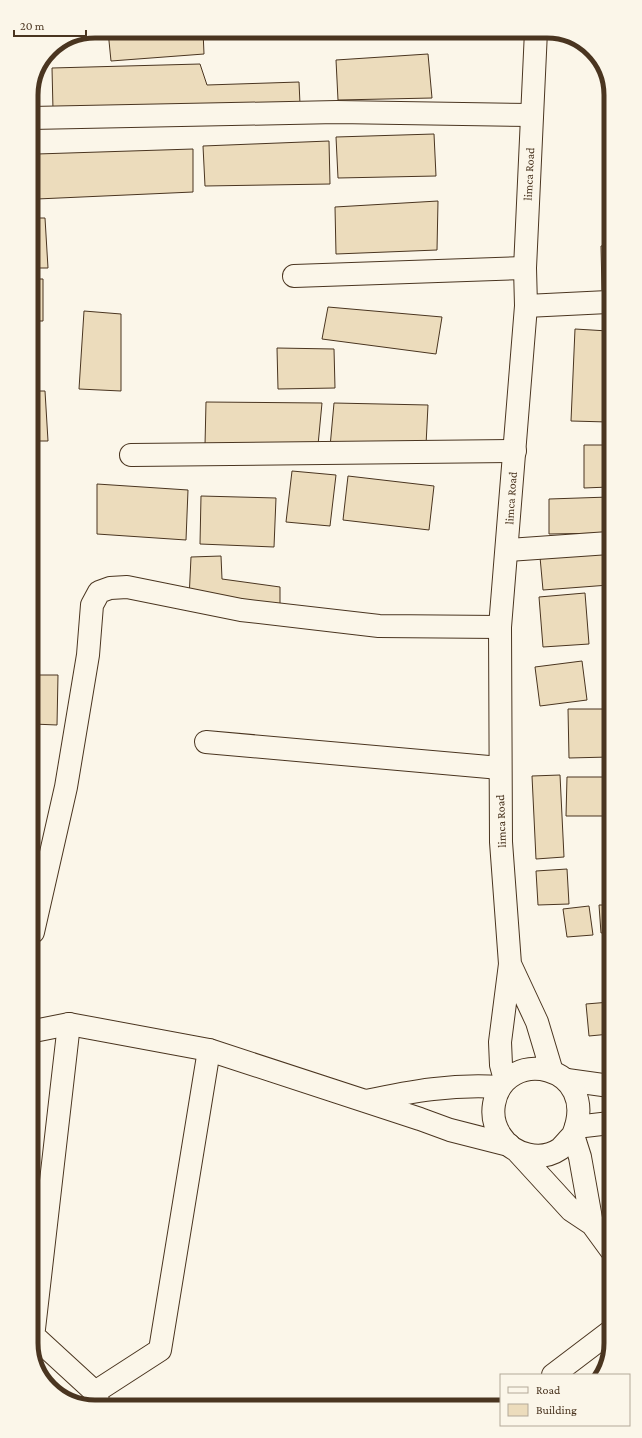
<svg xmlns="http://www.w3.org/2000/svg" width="642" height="1438" font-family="'Crimson Pro',serif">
  <rect width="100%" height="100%" fill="#fbf6e9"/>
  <path fill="#ecdcbc" stroke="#4a3520" d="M 108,31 L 203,31 L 204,54 L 111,61 Z
    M 428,54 L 432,98 L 338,100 L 336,60 Z
    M 200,64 L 207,85 L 299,82 L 300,104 L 53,110 L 52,68 Z
    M 605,76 L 608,76 L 608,132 L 605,132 Z
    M 434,134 L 436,176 L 338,178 L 336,137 Z
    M 329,141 L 330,184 L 205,186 L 203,146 Z
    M 193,149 L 193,192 L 37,199 L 37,154 Z
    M 438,201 L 437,250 L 336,254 L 335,207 Z
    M 31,218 L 45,218 L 48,268 L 32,268 Z
    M 608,245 L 608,290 L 602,290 L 601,246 Z
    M 32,279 L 43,279 L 43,321 L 32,321 Z
    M 328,307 L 442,317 L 436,354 L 322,339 Z
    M 84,311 L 121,314 L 121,391 L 79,389 Z
    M 575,329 L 608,331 L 608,422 L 571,421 Z
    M 277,348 L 334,349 L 335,388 L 278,389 Z
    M 32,391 L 45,391 L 48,441 L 32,441 Z
    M 206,402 L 322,403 L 318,445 L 205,445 Z
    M 334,403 L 428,405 L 426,445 L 330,447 Z
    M 584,445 L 609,445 L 609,487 L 584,488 Z
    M 292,471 L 336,475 L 330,526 L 286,522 Z
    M 348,476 L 434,486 L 429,530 L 343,520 Z
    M 97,484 L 188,490 L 186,540 L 97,534 Z
    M 201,496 L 276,498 L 274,547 L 200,544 Z
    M 609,497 L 609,533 L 549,534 L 549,499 Z
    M 609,552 L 609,585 L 543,590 L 540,557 Z
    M 221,556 L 222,579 L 280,587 L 280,614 L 189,599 L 191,557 Z
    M 585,593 L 589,644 L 543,647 L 539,597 Z
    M 582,661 L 587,700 L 540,706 L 535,667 Z
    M 33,675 L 58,675 L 57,725 L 33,724 Z
    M 568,709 L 609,709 L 609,757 L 569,758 Z
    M 560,775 L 564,857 L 536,859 L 532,776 Z
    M 567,777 L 609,777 L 610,816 L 566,816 Z
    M 567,869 L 569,904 L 538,905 L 536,871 Z
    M 599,905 L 610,905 L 610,932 L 601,933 Z
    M 589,906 L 593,935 L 567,937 L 563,909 Z
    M 610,1002 L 610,1034 L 589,1036 L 586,1004 Z"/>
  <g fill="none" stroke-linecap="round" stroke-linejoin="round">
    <g stroke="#4a3520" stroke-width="24">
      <path id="street" d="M 31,118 L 337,112 L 532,115
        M 294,276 L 525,268
        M 526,306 L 608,302
        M 131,455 L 515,451
        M 508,550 L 609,543
        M 206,742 L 500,768
        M 33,932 L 66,787 L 88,655 L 92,605 L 99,592 L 110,588 L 127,587 L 241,610 L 379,626 L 500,627
        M 34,1329 L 69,1024
        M 34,1336 L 95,1392 L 100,1407
        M 553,1375 L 611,1331
        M 95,1392 L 160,1350 L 209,1050"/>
    </g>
    <g stroke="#4a3520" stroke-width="24">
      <path id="secondary" d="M 34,1031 L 69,1024 L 209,1050 L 420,1119 L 450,1130 L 509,1145
        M 567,1080 L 610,1086
        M 366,1101 C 413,1091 452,1084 500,1087
        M 576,1127 L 610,1123"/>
    </g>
    <g stroke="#4a3520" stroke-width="24">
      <path id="primary" d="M 510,964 L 537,1022 L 552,1072
        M 505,1080 L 501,1065 L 500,1042 L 510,964 L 501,842 L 500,627 L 526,306 L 525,268 L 536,31
        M 573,1135 C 569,1139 564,1145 560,1149 C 541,1162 513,1155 501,1136 C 494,1126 492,1116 494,1104 C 504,1045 602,1064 573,1135 L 580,1157 L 592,1224
        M 517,1151 L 571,1210 L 592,1224 L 611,1250"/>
    </g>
    <use href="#street" stroke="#fbf6e9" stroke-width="22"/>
    <use href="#secondary" stroke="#fbf6e9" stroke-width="22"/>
    <use href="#primary" stroke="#fbf6e9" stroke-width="22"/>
  </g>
  <g text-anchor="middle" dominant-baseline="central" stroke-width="3" stroke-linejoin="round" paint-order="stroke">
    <g font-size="12" fill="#4a3520" stroke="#fbf6e9">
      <text transform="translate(529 174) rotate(-87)">limca Road</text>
      <text transform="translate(511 498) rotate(-86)">limca Road</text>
      <text transform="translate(501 821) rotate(-92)">limca Road</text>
    </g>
  </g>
  <path d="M0 0H642V1438H0ZM95 38H547A57 57 0 0 1 604 95V1343A57 57 0 0 1 547 1400H95A57 57 0 0 1 38 1343V95A57 57 0 0 1 95 38Z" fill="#fbf6e9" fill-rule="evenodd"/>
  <path fill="none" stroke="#4a3520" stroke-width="5" d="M95 38H547A57 57 0 0 1 604 95V1343A57 57 0 0 1 547 1400H95A57 57 0 0 1 38 1343V95A57 57 0 0 1 95 38Z"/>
  <rect x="500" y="1374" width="130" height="52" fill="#fbf6e9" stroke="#b4a999"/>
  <rect x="508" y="1387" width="20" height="6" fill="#fbf6e9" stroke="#b4a999"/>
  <text x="536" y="1394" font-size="12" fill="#4a3520">Road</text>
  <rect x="508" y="1404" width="20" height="12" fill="#ecdcbc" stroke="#b4a999"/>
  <text x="536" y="1414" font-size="12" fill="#4a3520">Building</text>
  <path d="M14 30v6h72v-6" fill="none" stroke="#4a3520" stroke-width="2"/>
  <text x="20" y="30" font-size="12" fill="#4a3520" stroke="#fbf6e9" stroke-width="3" paint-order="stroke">20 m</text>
</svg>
